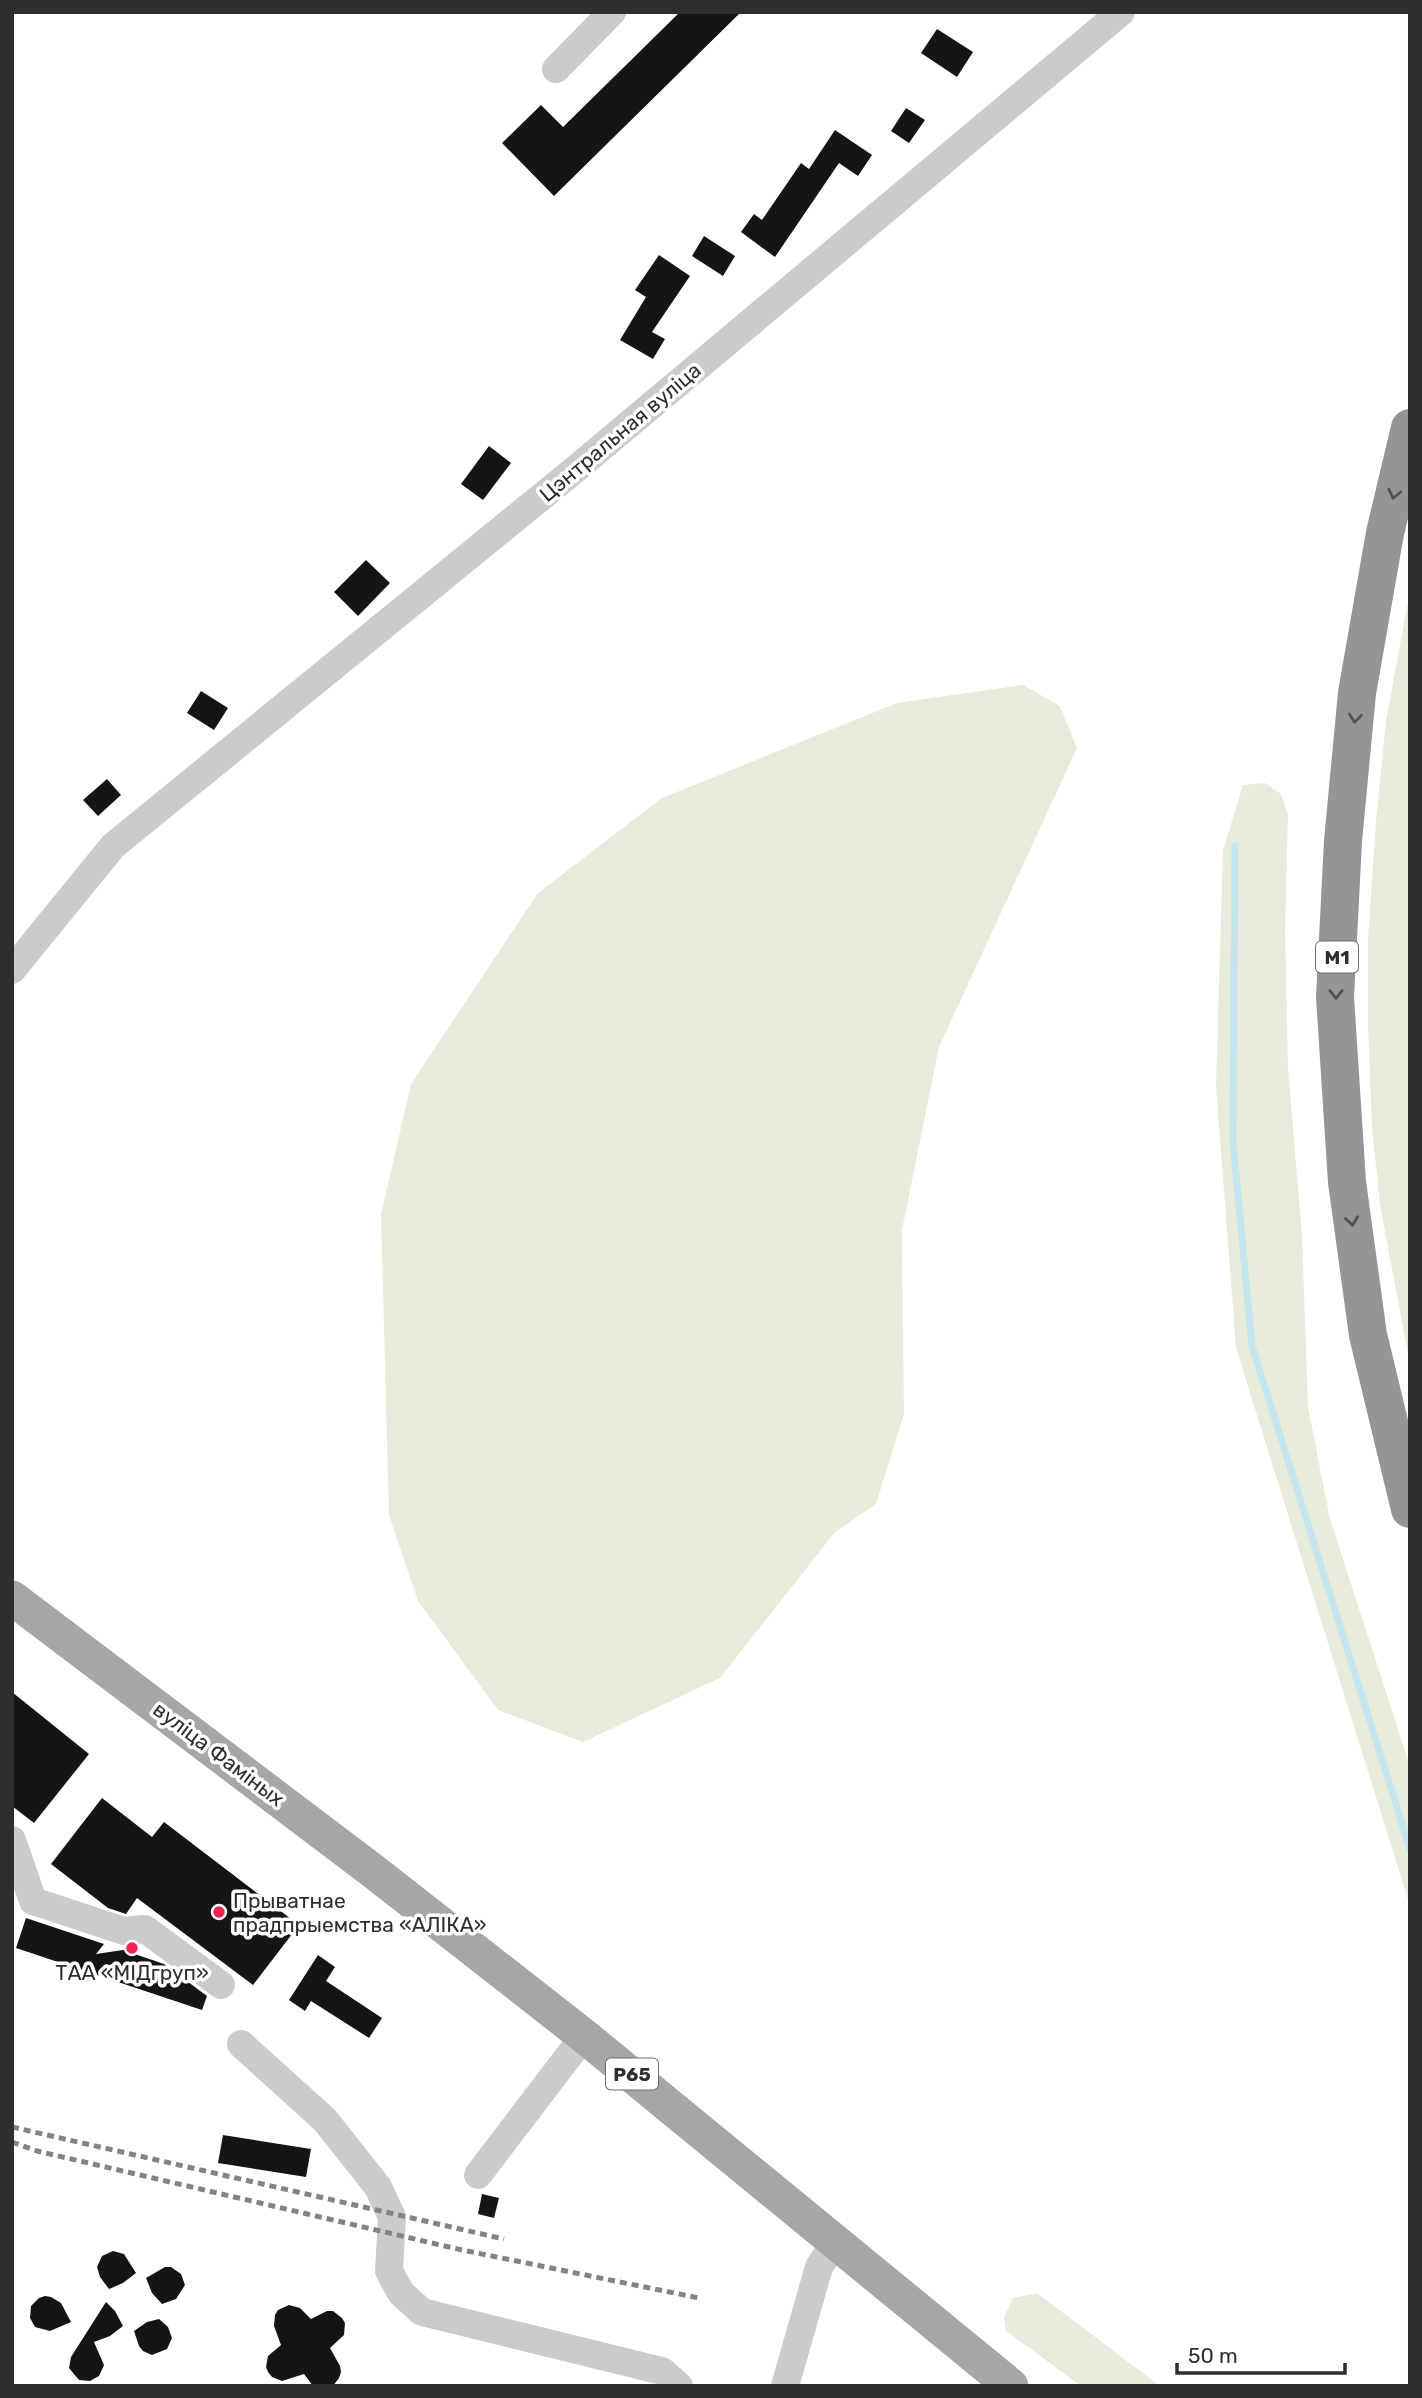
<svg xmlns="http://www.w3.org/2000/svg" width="1422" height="2398" font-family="Rubik,sans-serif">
  <rect width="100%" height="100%" fill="#fff"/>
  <path fill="#e7ecda" d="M 1410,590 L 1410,1365 L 1380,1205 L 1372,1127 L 1368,1025 L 1368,938 L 1376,821 L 1386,721 Z
    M 1023,685 L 1060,706 L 1077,748 L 939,1047 L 902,1230 L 904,1414 L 876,1504 L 835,1532 L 720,1678 L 583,1742 L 498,1710 L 418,1601 L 389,1515 L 381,1214 L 411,1084 L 538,893 L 662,798 L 897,703 Z
    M 1265,783 L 1281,794 L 1288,815 L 1285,929 L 1288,1067 L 1302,1235 L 1308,1407 L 1330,1519 L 1410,1766 L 1410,1906 L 1236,1348 L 1216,1086 L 1223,850 L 1243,785 Z
    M 1037,2293 L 1160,2386 L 1081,2386 L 1006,2331 L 1004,2317 L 1013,2298 Z"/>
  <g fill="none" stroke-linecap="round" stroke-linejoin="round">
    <path stroke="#c4e4ee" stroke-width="7" d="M 1235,846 L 1233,1142 L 1252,1346 L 1410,1849"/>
  </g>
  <path fill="#151515" d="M 680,12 L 741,12 L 554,196 L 502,143 L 541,105 L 563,127 Z
    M 937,29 L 973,52 L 957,77 L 921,53 Z
    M 906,108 L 925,120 L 909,143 L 891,131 Z
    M 835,130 L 872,155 L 858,176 L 839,163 L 775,257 L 741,232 L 754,214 L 762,220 L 801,163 L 809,169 Z
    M 704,236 L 735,256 L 723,276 L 692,256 Z
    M 659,255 L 690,276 L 652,332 L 665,339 L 653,359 L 620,340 L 646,297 L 635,290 Z
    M 489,446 L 511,463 L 483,500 L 461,484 Z
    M 366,560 L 390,583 L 358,616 L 334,592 Z
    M 201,691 L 228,708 L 214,730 L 187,713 Z
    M 107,779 L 121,795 L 98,816 L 83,800 Z
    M 12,1692 L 89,1754 L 34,1823 L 12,1806 Z
    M 102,1798 L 152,1837 L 164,1822 L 299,1925 L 253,1985 L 137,1898 L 126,1914 L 108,1908 L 51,1864 Z
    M 26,1918 L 104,1944 L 96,1954 L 123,1950 L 164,1964 L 207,1996 L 202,2010 L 16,1948 Z
    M 318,1955 L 335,1967 L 326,1981 L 382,2018 L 369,2038 L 311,2001 L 305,2011 L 289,2000 Z
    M 223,2135 L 311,2149 L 306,2177 L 218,2163 Z
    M 482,2194 L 499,2198 L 494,2218 L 478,2214 Z
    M 113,2251 L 124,2254 L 136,2273 L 123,2283 L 109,2289 L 100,2277 L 97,2267 L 102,2256 Z
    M 165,2267 L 171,2267 L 181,2274 L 185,2285 L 176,2299 L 162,2304 L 152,2293 L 146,2278 Z
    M 45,2296 L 51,2297 L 61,2303 L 71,2322 L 50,2331 L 35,2327 L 30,2318 L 31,2306 L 39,2298 Z
    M 106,2302 L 115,2311 L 123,2326 L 110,2336 L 94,2342 L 104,2365 L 99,2376 L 90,2381 L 79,2380 L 69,2368 L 71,2357 Z
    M 289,2305 L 300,2308 L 311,2319 L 327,2311 L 333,2311 L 342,2318 L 345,2323 L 344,2335 L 330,2348 L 340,2366 L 341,2372 L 339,2378 L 333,2386 L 313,2386 L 304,2374 L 282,2381 L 272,2377 L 268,2372 L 266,2367 L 268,2356 L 281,2345 L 274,2326 L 275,2315 L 278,2310 Z
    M 159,2319 L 168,2327 L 172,2338 L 167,2349 L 152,2355 L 143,2351 L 139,2346 L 134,2331 L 147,2322 Z"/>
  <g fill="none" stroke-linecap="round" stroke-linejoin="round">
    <path stroke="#cbcbcb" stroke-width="28" d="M 556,69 L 612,12
      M 12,970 L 113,846 L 572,472 L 1121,12
      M 12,1840 L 33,1901 L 124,1931 L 145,1929 L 221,1985
      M 241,2044 L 325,2120 L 378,2187 L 392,2217 L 389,2271 L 401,2293 L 422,2312 L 662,2371 L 679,2386
      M 478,2175 L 584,2036
      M 785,2386 L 819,2267 L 836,2241"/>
    <path stroke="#a6a6a6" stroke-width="35" d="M 12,1598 L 373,1871 L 584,2036 L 1011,2386"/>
    <path stroke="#959595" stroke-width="38" d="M 1410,428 L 1385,533 L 1357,693 L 1343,841 L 1335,997 L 1347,1182 L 1368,1335 L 1410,1509"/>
    <path stroke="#838383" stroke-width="5" stroke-dasharray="7 5" stroke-linecap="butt" d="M 12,2127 L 504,2239
      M 12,2142 L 37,2151 L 462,2250 L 699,2298"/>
  </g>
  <defs><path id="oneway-chevron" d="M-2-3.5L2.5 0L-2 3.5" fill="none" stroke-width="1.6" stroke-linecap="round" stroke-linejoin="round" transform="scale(1.75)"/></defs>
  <g stroke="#525252">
    <use href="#oneway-chevron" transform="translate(1394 494) rotate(103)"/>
    <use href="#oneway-chevron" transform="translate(1355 718) rotate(96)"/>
    <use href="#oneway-chevron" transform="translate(1336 994) rotate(90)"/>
    <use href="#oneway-chevron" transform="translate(1352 1221) rotate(82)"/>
  </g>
  <g fill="#f12352" stroke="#fff" stroke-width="2.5">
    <circle cx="219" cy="1912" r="7"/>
    <circle cx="132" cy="1948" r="7"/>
  </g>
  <g text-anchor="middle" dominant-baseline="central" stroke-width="7" stroke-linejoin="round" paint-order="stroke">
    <g fill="#fff" stroke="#6d6d6d" stroke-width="2">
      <rect x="1316" y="941.5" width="42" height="31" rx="5"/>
      <rect x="606" y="2058.5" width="52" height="31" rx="5"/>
    </g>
    <g font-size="19" font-weight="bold" fill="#2e2e2e">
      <text x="1337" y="957">М1</text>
      <text x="632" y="2074">Р65</text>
    </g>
    <g font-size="21" fill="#2e2e2e" stroke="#fff">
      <text transform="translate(620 432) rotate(-40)">Цэнтральная вуліца</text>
      <text transform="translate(219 1754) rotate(37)">вуліца Фаміных</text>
    </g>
    <g font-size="21" fill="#2e2e2e" stroke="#fff" text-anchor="start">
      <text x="233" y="1900">Прыватнае<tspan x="233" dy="24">прадпрыемства «АЛІКА»</tspan></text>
      <text x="132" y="1972" text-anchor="middle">ТАА «МІДгруп»</text>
    </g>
  </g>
  <rect width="1422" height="2398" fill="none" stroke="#2e2e2e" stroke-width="28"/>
  <path d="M1177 2363v10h168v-10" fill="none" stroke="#2e2e2e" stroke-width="3.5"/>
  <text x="1188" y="2363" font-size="21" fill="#2e2e2e" stroke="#ffffff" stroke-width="5" paint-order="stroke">50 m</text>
</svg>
